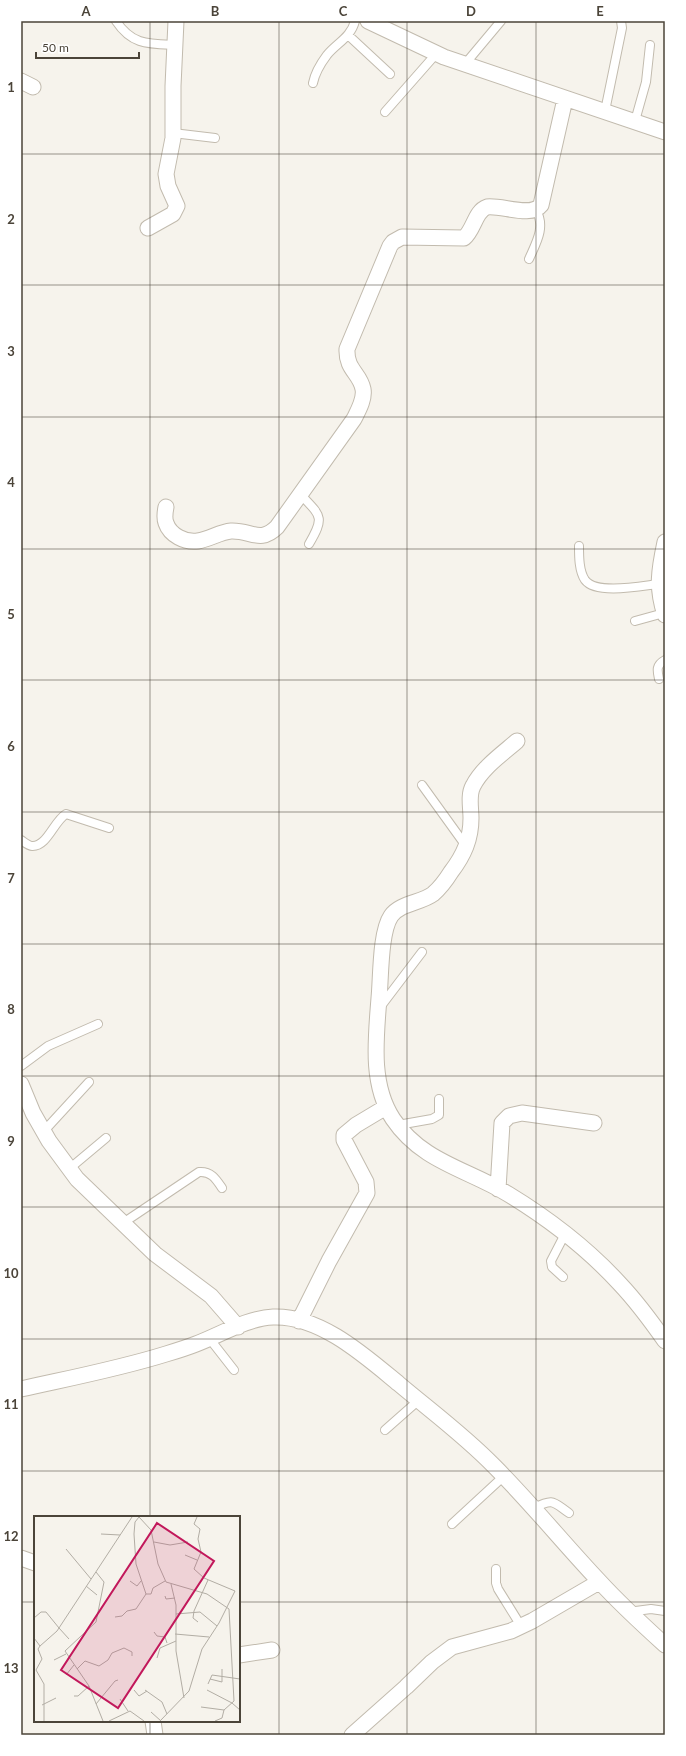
<svg xmlns="http://www.w3.org/2000/svg" width="686" height="1756" font-family="Lato,sans-serif">
  <rect width="100%" height="100%" fill="#f6f3ec"/>
  <g fill="none" stroke-linecap="round" stroke-linejoin="round">
    <g stroke="#c2bbae" stroke-width="10">
      <path id="service" d="M 116,21 C 132,45 148,44 175,45
        M 348,35 L 390,74
        M 465,64 L 501,21
        M 313,83 C 315,73 321,63 327,55 C 337,43 351,37 355,21
        M 605,111 L 622,28 L 621,21
        M 385,112 L 436,54
        M 635,121 L 646,82 L 650,45
        M 173,133 L 215,138
        M 529,259 C 536,243 546,227 536,210
        M 301,495 C 321,516 325,517 309,544
        M 579,546 C 579,557 579,571 585,580 C 596,595 641,586 658,584
        M 635,621 L 664,613
        M 659,679 C 657,670 656,665 665,660
        M 422,785 L 466,846
        M 21,840 C 24,842 29,846 32,846 C 47,847 54,821 66,814 L 109,828
        M 381,1006 L 422,952
        M 21,1066 L 48,1046 L 98,1024
        M 398,1125 L 432,1119 L 439,1115 L 439,1099
        M 44,1131 L 89,1082
        M 69,1169 L 106,1138
        M 123,1223 L 199,1172 C 211,1171 216,1179 222,1188
        M 563,1277 L 552,1267 L 551,1261 L 565,1234
        M 209,1338 L 234,1370
        M 385,1430 L 419,1400
        M 534,1508 C 554,1498 553,1502 569,1513
        M 452,1524 L 504,1476
        M 496,1569 L 496,1583 L 498,1589 L 521,1626
        M 628,1612 L 651,1609 L 665,1611"/>
    </g>
    <g stroke="#c2bbae" stroke-width="17">
      <path id="minor" d="M 368,21 L 444,57 L 665,132
        M 21,81 L 33,87
        M 148,228 L 173,214 L 177,206 L 168,186 L 166,174 L 173,138 L 173,86 L 176,21
        M 166,507 C 165,512 164,518 166,523 C 170,535 185,543 198,541 C 210,539 220,532 231,531 C 251,530 260,544 277,527 L 354,419 C 358,411 365,399 363,389 C 360,373 346,370 347,349 L 390,246 L 393,242 L 402,237 L 464,238 C 474,230 475,211 487,207 C 502,205 531,218 541,205 L 565,99
        M 665,542 C 659,570 656,588 665,615
        M 517,741 C 502,754 482,768 473,786 C 468,795 471,808 471,818 C 471,839 464,855 451,872 C 446,880 440,888 433,894 C 421,903 400,903 391,916 C 380,932 381,978 379,998 C 376,1038 370,1084 393,1119 C 422,1162 467,1169 508,1194 C 549,1219 588,1249 620,1284 C 637,1302 651,1321 665,1341
        M 21,1084 L 33,1113 L 49,1141 L 77,1179 L 155,1254 L 211,1296 L 238,1327
        M 498,1189 L 502,1123 L 509,1116 L 522,1113 L 594,1123
        M 299,1321 L 329,1261 L 367,1193 L 366,1182 L 344,1140 L 344,1135 L 356,1125 L 386,1107
        M 21,1389 C 70,1378 118,1369 166,1354 C 176,1351 186,1348 196,1344 C 220,1335 247,1318 273,1317 C 320,1315 365,1356 399,1384 C 431,1411 465,1436 494,1466 C 531,1503 564,1544 600,1582 C 620,1604 643,1625 665,1645
        M 21,1558 L 35,1563
        M 239,1655 L 272,1650
        M 153,1721 L 155,1735
        M 352,1735 L 406,1687 L 432,1662 L 452,1647 L 511,1631 L 532,1621 L 599,1582"/>
    </g>
    <use href="#service" stroke="#fff" stroke-width="8"/>
    <use href="#minor" stroke="#fff" stroke-width="15"/>
  </g>
  <path fill="none" stroke="#4b4439" stroke-width="1" stroke-opacity="0.55" d="M 150,21 L 150,1517M 279,21 L 279,1735M 407,21 L 407,1735M 536,21 L 536,1735M 21,154 L 665,154M 21,285 L 665,285M 21,417 L 665,417M 21,549 L 665,549M 21,680 L 665,680M 21,812 L 665,812M 21,944 L 665,944M 21,1076 L 665,1076M 21,1207 L 665,1207M 21,1339 L 665,1339M 21,1471 L 665,1471M 21,1602 L 35,1602M 239,1602 L 665,1602M 150,1721 L 150,1735"/>
  <g transform="translate(34 1516)">
    <rect width="206" height="206" fill="#f6f3ec"/>
    <path fill="none" stroke="#b2ada4" stroke-width="1" d="M 105,1 L 117,14 L 124,48 L 132,66 L 173,78 L 195,93 L 200,185 L 190,194 L 167,191M 67,18 L 86,19M 120,26 L 136,29 L 154,26M 32,33 L 57,63M 151,39 L 163,44M 62,56 L 70,66 L 62,106 L 31,135 L 55,170 L 69,205M 96,65 L 103,70 L 107,65M 137,68 L 142,89 L 142,135 L 150,182M 52,70 L 63,79M 112,78 L 117,78 L 119,72 L 131,65M 131,80 L 132,83 L 141,82M 142,98 L 166,96 L 183,110M 81,101 L 88,100 L 93,95 L 102,93 L 112,78 L 102,48 L 100,18 L 101,6 L 105,1M 0,102 L 7,96 L 12,96 L 25,112M 164,106 L 159,102 L 160,95 L 174,64M 25,112 L 35,123M 120,116 L 123,120 L 131,121 L 133,127M 141,118 L 175,121M 0,122 L 6,130 L 23,115 L 98,1M 6,130 L 4,133 L 8,143 L 2,154 L 10,168 L 10,205M 123,142 L 126,132 L 142,125M 20,144 L 32,138M 43,153 L 51,145 L 65,150 L 74,144 L 78,137 L 90,132 L 98,136 L 98,140M 32,159 L 40,149M 176,163 L 188,166 L 188,153M 174,168 L 178,159 L 206,163M 100,174 L 105,180 L 113,175M 111,174 L 128,186 L 133,198M 173,174 L 198,187 L 206,194M 40,180 L 44,180 L 55,170M 86,183 L 94,195M 62,188 L 81,165 L 84,164M 8,189 L 22,182M 117,196 L 127,205M 75,205 L 96,195 L 110,205M 126,205 L 155,175 L 168,133 L 185,107 L 201,75 L 170,62 L 160,53 L 167,36 L 164,23 L 166,13 L 160,8 L 163,1M 181,205 L 188,202 L 190,194"/>
    <path fill="#c2185b" fill-opacity="0.15" stroke="#c2185b" stroke-width="2" d="M 123,7 L 180,45 L 84,192 L 27,154 Z"/>
    <rect width="206" height="206" fill="none" stroke="#4b4439" stroke-width="2"/>
  </g>
  <rect width="686" height="1756" fill="none" stroke="#ffffff" stroke-width="44"/>
  <path d="M36 52v6h103v-6" fill="none" stroke="#4b4439" stroke-width="2"/>
  <text x="42" y="52" font-size="12" fill="#4b4439" stroke="#ffffff" stroke-width="3" paint-order="stroke">50 m</text>
  <rect x="22" y="22" width="642" height="1712" fill="none" stroke="#4b4439" stroke-width="1.5"/>
  <g font-size="13" text-anchor="middle" font-weight="bold" fill="#4b4439">
    <text x="86" y="16">A</text>
    <text x="215" y="16">B</text>
    <text x="343" y="16">C</text>
    <text x="471" y="16">D</text>
    <text x="600" y="16">E</text>
    <text x="11" y="92">1</text>
    <text x="11" y="224">2</text>
    <text x="11" y="356">3</text>
    <text x="11" y="487">4</text>
    <text x="11" y="619">5</text>
    <text x="11" y="751">6</text>
    <text x="11" y="883">7</text>
    <text x="11" y="1014">8</text>
    <text x="11" y="1146">9</text>
    <text x="11" y="1278">10</text>
    <text x="11" y="1409">11</text>
    <text x="11" y="1541">12</text>
    <text x="11" y="1673">13</text>
  </g>
</svg>
